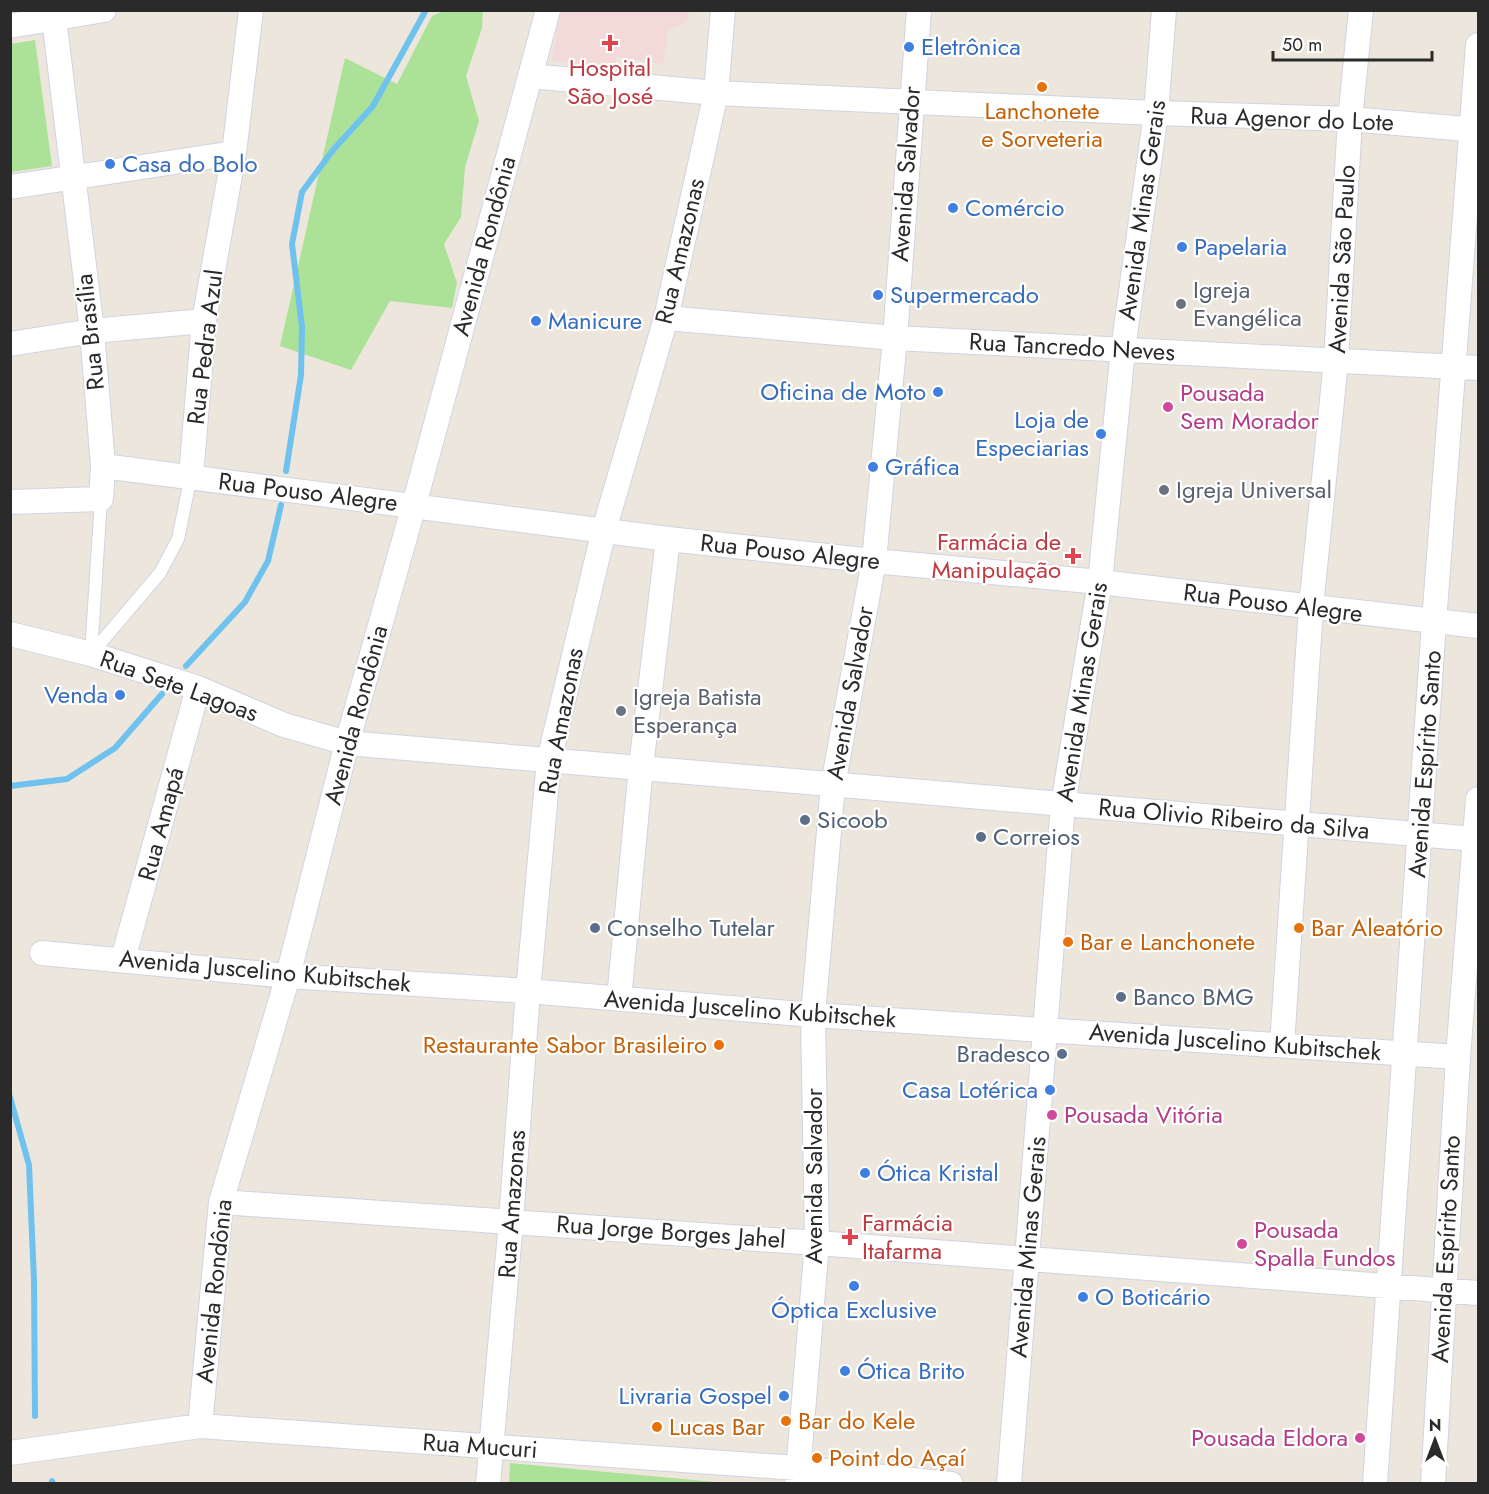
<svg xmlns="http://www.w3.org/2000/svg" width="1489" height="1494" viewBox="0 0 1489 1494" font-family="Jost,sans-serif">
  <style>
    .medical { fill: #f3dad9 }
    .green { fill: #abe298 }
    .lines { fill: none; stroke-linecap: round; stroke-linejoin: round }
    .stream { stroke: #6fc2ee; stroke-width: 6 }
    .service-casing { stroke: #d1d3e3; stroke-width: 14 }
    .minor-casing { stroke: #d1d3e3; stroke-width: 26 }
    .service { stroke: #fff; stroke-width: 12 }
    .minor { stroke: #fff; stroke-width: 24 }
    .health-dot { fill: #e0444e; stroke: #fff; stroke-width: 2 }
    .shop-dot { fill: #3f7fe0; stroke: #fff; stroke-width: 2 }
    .food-dot { fill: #e8710a; stroke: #fff; stroke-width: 2 }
    .worship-dot { fill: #6b7280; stroke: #fff; stroke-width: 2 }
    .hotel-dot { fill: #d1479c; stroke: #fff; stroke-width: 2 }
    .service-dot { fill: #5c6f8a; stroke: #fff; stroke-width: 2 }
    .labels { text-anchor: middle; stroke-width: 4.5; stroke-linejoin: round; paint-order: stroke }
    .shop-label { font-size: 24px; fill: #366cbe; stroke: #fff; text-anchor: start }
    .health-label { font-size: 24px; fill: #be3a42; stroke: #fff }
    .food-label { font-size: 24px; fill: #c56008; stroke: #fff; text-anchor: start }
    .street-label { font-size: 24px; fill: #2a2a2a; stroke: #fff }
    .worship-label { font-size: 24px; fill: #5b616d; stroke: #fff; text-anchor: start }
    .hotel-label { font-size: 24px; fill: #b23c85; stroke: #fff; text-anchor: start }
    .service-label { font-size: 24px; fill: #4e5e75; stroke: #fff; text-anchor: start }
  </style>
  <rect width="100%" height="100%" fill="#ece6dc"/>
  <path class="medical" d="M560,11V10L689,11L687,22L668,30L663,64L617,57L615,67L592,63L591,67L552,60Z"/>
  <path class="green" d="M444,11H483L482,28L466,76L479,121L465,167L461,217L444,244L457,283L452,308L390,301L351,370L280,346L345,58L397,84L432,16Z
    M35,40L52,166L11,172V44Z
    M510,1463L726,1483H509Z"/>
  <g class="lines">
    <path class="stream" d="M286,471L301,375L302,327L292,244L302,192L333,150L373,106L426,10
      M186,666L245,602L268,561L281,505
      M10,786L67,779L115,748L162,694
      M10,1097L29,1165L34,1280L35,1416
      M52,1481L53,1484"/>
    <g class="service-casing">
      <path id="service" d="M91,654L160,573L178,539L191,476
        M91,654L101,499"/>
    </g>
    <g class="minor-casing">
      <path id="minor" d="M10,26L104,10
        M530,76L716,93L1156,113L1350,119L1478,130
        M10,187L234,153
        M666,318L895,338L1478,368
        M10,344L92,331L204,321
        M103,466L668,539L874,561L1100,582L1478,626
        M191,476L204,321L234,153L251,10
        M10,502L101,499L103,466L92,331L53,10
        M10,634L91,654L198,688L284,725L347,743L1475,839
        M42,953L288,976L528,991L813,1015L1458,1057
        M123,959L198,688
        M619,999L641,767L668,539
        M1282,1045L1311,607L1336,361L1350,119L1361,10
        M221,1202L817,1243L1478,1293
        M200,1426L221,1202L288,976L347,743L414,505L548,10
        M10,1453L200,1426L797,1468L951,1484
        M488,1484L511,1221L528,991L549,760L604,530L666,318L716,93L723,10
        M797,1484L817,1243L813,1015L833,785L874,561L895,338L919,10
        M1009,1484L1063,804L1100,582L1123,349L1156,113L1164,10
        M1375,1484L1434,622L1478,45
        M1433,1484L1458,1057L1478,799"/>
    </g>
    <use href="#service" class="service"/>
    <use href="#minor" class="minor"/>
  </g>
  <g class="health-dot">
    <path d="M607 34h6v6h6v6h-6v6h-6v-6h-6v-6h6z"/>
    <path d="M1070 547h6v6h6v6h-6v6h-6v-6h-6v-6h6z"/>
    <path d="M847 1228h6v6h6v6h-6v6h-6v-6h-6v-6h6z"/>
  </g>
  <g class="shop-dot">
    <circle cx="909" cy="47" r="6"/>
    <circle cx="110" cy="164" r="6"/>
    <circle cx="953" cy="208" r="6"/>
    <circle cx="1182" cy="247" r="6"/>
    <circle cx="878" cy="295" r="6"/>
    <circle cx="536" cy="321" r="6"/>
    <circle cx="938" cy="392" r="6"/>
    <circle cx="1101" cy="434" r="6"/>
    <circle cx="873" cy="467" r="6"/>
    <circle cx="120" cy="695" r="6"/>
    <circle cx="1050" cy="1090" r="6"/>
    <circle cx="865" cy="1173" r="6"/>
    <circle cx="854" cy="1286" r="6"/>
    <circle cx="1083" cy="1297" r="6"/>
    <circle cx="845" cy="1371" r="6"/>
    <circle cx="784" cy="1396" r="6"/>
  </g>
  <g class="food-dot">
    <circle cx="1042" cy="87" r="6"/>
    <circle cx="1299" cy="928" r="6"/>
    <circle cx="1068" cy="942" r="6"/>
    <circle cx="719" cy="1045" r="6"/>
    <circle cx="786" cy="1421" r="6"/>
    <circle cx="657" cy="1427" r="6"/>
    <circle cx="817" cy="1458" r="6"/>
  </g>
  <g class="worship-dot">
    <circle cx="1181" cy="304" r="6"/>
    <circle cx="1164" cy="490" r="6"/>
    <circle cx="621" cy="711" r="6"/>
  </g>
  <g class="hotel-dot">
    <circle cx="1168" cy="407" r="6"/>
    <circle cx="1052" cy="1115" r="6"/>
    <circle cx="1242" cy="1244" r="6"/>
    <circle cx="1360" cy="1438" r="6"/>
  </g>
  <g class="service-dot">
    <circle cx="805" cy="820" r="6"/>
    <circle cx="981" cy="837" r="6"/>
    <circle cx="595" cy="928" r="6"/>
    <circle cx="1121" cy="997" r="6"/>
    <circle cx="1062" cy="1054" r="6"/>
  </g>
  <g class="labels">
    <g class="shop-label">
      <text x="921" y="55">Eletrônica</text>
      <text x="122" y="172">Casa do Bolo</text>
      <text x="965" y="216">Comércio</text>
      <text x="1194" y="255">Papelaria</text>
      <text x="890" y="303">Supermercado</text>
      <text x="548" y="329">Manicure</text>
      <text x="926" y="400" text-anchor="end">Oficina de Moto</text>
      <text x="1089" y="428" text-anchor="end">Loja de<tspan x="1089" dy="28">Especiarias</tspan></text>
      <text x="885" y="475">Gráfica</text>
      <text x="108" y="703" text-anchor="end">Venda</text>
      <text x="1038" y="1098" text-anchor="end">Casa Lotérica</text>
      <text x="877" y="1181">Ótica Kristal</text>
      <text x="1095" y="1305">O Boticário</text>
      <text x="854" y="1318" text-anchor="middle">Óptica Exclusive</text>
      <text x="857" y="1379">Ótica Brito</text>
      <text x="772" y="1404" text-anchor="end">Livraria Gospel</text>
    </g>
    <g class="health-label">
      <text x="610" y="76">Hospital<tspan x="610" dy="28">São José</tspan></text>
      <text x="1061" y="550" text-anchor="end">Farmácia de<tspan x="1061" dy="28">Manipulação</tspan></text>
      <text x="862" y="1231" text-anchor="start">Farmácia<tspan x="862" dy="28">Itafarma</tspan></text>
    </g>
    <g class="food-label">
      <text x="1042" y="119" text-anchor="middle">Lanchonete<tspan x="1042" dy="28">e Sorveteria</tspan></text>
      <text x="1311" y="936">Bar Aleatório</text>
      <text x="1080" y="950">Bar e Lanchonete</text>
      <text x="707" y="1053" text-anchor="end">Restaurante Sabor Brasileiro</text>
      <text x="798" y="1429">Bar do Kele</text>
      <text x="669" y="1435">Lucas Bar</text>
      <text x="829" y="1466">Point do Açaí</text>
    </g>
    <g class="street-label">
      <text transform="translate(1292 119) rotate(2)" y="8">Rua Agenor do Lote</text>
      <text transform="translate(906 174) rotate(-86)" y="8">Avenida Salvador</text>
      <text transform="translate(1142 210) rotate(-82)" y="8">Avenida Minas Gerais</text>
      <text transform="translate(484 246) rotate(-75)" y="8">Avenida Rondônia</text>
      <text transform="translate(680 251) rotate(-77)" y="8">Rua Amazonas</text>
      <text transform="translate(1342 259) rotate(-87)" y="8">Avenida São Paulo</text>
      <text transform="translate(90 332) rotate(-96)" y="8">Rua Brasília</text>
      <text transform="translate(205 347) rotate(-83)" y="8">Rua Pedra Azul</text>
      <text transform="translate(1072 347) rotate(3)" y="8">Rua Tancredo Neves</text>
      <text transform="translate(308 492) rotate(7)" y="8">Rua Pouso Alegre</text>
      <text transform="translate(790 552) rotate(6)" y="8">Rua Pouso Alegre</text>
      <text transform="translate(1273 603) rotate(7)" y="8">Rua Pouso Alegre</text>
      <text transform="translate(179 686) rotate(20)" y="8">Rua Sete Lagoas</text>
      <text transform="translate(1082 692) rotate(-81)" y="8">Avenida Minas Gerais</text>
      <text transform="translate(850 693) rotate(-80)" y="8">Avenida Salvador</text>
      <text transform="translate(356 715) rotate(-75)" y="8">Avenida Rondônia</text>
      <text transform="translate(561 721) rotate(-79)" y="8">Rua Amazonas</text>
      <text transform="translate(1425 764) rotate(-86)" y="8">Avenida Espírito Santo</text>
      <text transform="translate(1234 819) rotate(5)" y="8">Rua Olivio Ribeiro da Silva</text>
      <text transform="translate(161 824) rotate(-75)" y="8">Rua Amapá</text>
      <text transform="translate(265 971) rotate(5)" y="8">Avenida Juscelino Kubitschek</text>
      <text transform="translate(750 1009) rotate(4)" y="8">Avenida Juscelino Kubitschek</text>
      <text transform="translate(1235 1042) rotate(4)" y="8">Avenida Juscelino Kubitschek</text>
      <text transform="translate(814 1176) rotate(-90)" y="8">Avenida Salvador</text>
      <text transform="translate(512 1204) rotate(-86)" y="8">Rua Amazonas</text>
      <text transform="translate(671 1232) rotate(4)" y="8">Rua Jorge Borges Jahel</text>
      <text transform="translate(1028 1247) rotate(-85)" y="8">Avenida Minas Gerais</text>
      <text transform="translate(1446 1249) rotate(-87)" y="8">Avenida Espírito Santo</text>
      <text transform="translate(214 1291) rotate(-84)" y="8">Avenida Rondônia</text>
      <text transform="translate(480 1446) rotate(4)" y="8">Rua Mucuri</text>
    </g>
    <g class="worship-label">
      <text x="1193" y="298">Igreja<tspan x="1193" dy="28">Evangélica</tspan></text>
      <text x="1176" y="498">Igreja Universal</text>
      <text x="633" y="705">Igreja Batista<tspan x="633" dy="28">Esperança</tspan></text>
    </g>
    <g class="hotel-label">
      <text x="1180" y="401">Pousada<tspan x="1180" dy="28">Sem Morador</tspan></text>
      <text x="1064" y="1123">Pousada Vitória</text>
      <text x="1254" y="1238">Pousada<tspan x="1254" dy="28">Spalla Fundos</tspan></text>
      <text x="1348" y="1446" text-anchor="end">Pousada Eldora</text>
    </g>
    <g class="service-label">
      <text x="817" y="828">Sicoob</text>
      <text x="993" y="845">Correios</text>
      <text x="607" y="936">Conselho Tutelar</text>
      <text x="1133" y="1005">Banco BMG</text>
      <text x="1050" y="1062" text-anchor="end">Bradesco</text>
    </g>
  </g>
  <rect width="1489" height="1494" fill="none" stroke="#2a2a2a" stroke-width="24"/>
  <g transform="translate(1435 1440)" stroke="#ffffff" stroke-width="4.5" paint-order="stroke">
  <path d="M0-4.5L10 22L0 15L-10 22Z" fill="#2a2a2a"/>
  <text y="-9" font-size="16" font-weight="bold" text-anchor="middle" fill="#2a2a2a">N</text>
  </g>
  <path d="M1273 51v9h159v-9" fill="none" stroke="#2a2a2a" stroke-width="3"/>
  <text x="1282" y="51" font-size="18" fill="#2a2a2a" stroke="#ffffff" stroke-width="4.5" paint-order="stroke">50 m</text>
</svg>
